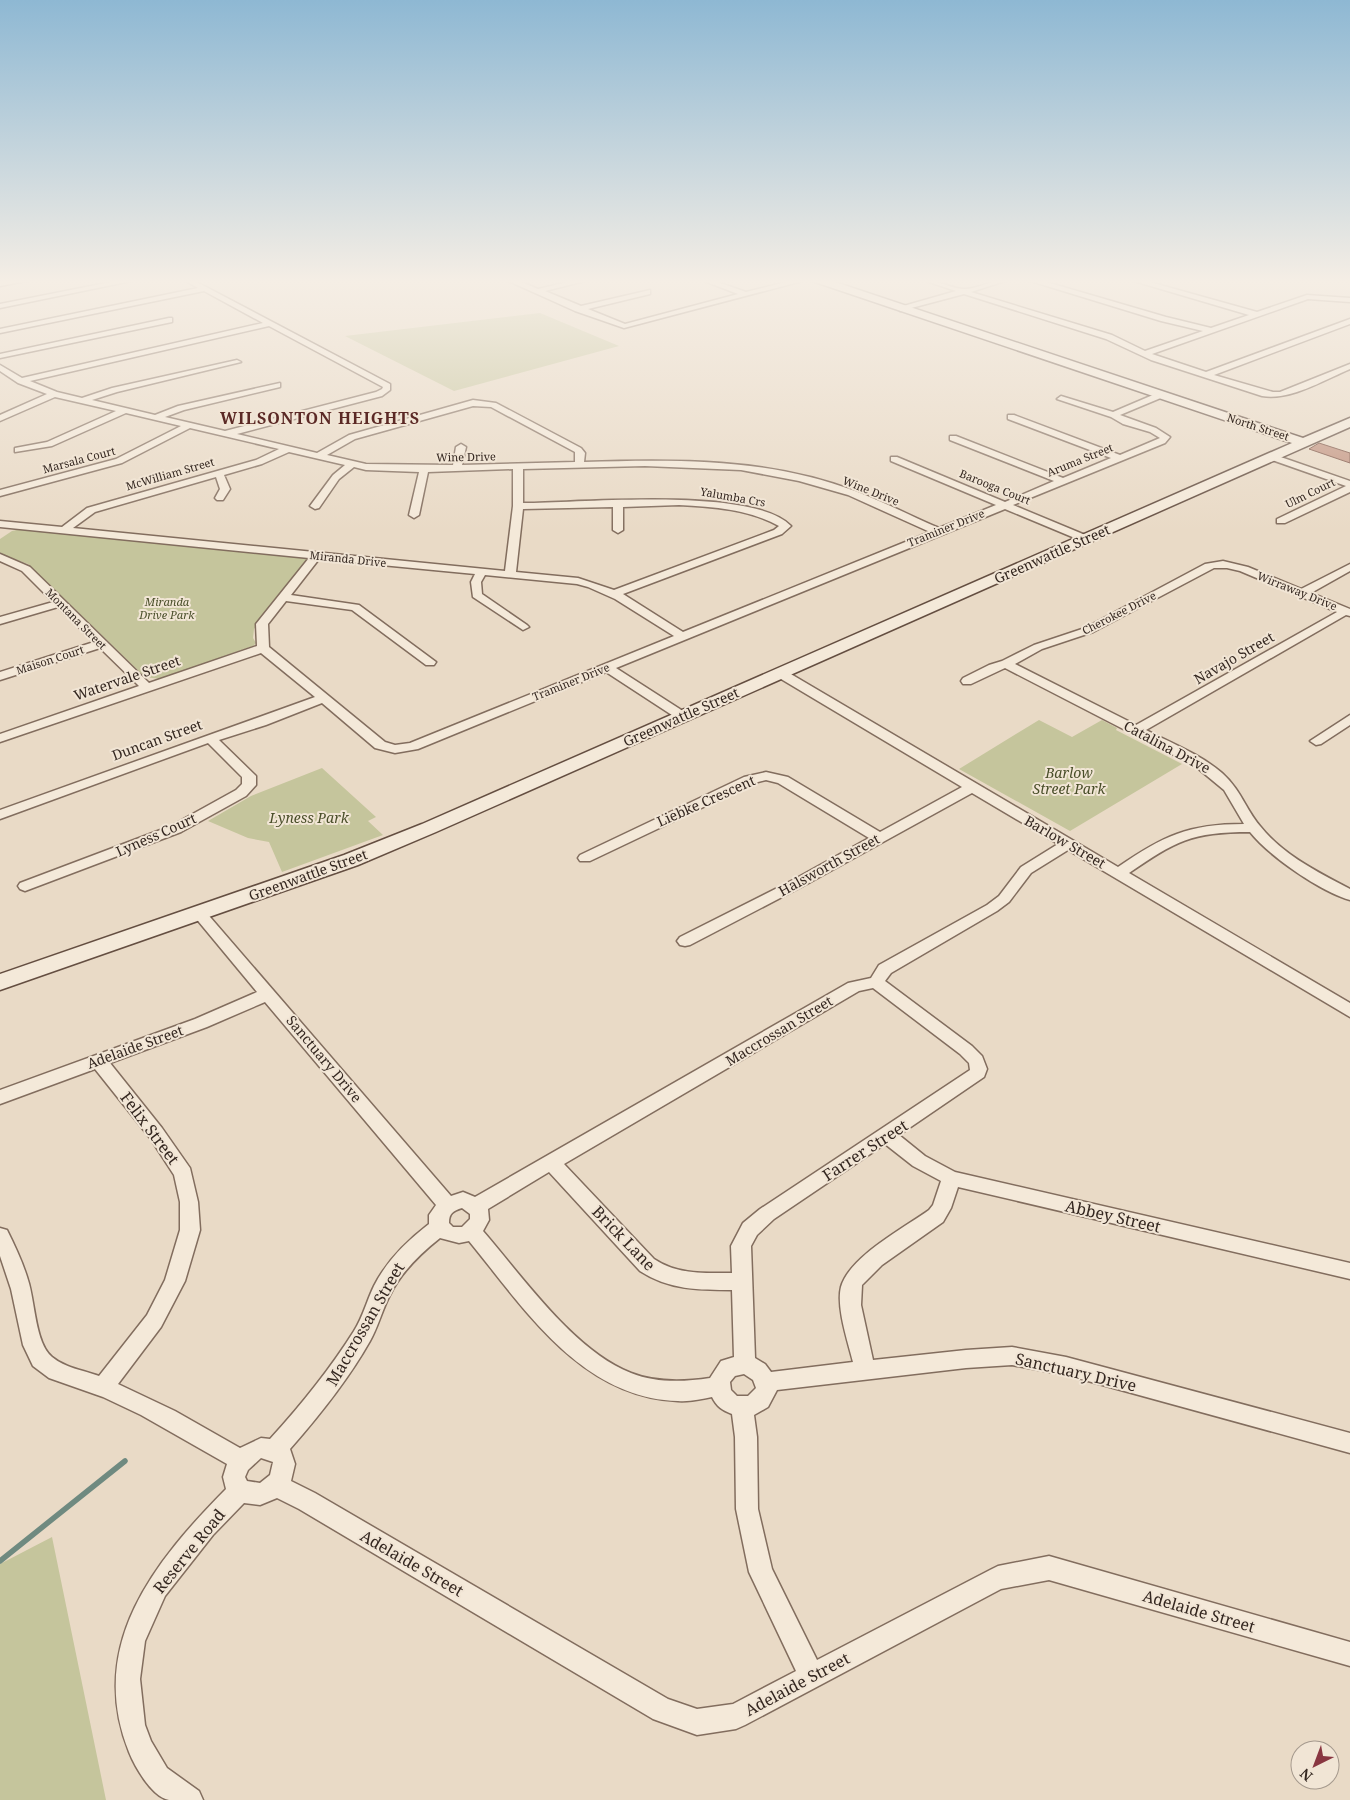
<svg xmlns="http://www.w3.org/2000/svg" width="1350" height="1800" viewBox="0 0 1350 1800" font-family="'Noto Serif',serif">
  <style>
    .green { fill: #c5c59c }
    .lines { fill: none; stroke-linecap: round; stroke-linejoin: round }
    .stream { stroke: #6f8a80; stroke-width: 5.5 }
    .building { fill: #c29481; stroke: #7e5647 }
    .street-casing { stroke: #826d5e; stroke-width: 3 }
    .secondary-casing { stroke: #644e41; stroke-width: 3 }
    .street { fill: #f4e9d9; fill-rule: evenodd }
    .secondary { fill: #f4e9d9; fill-rule: evenodd }
    .labels { text-anchor: middle; stroke-width: 4; stroke-linejoin: round; paint-order: stroke }
    .far-street-label { font-size: 11px; fill: #342720; stroke: #f1e5d5 }
    .far-park-label { font-size: 11px; font-style: italic; fill: #494e29; stroke: #f1e5d5 }
    .street-label { font-size: 14px; fill: #342720; stroke: #f1e5d5 }
    .park-label { font-size: 14px; font-style: italic; fill: #494e29; stroke: #f1e5d5 }
    .far-district-label { font-size: 16px; font-weight: bold; letter-spacing: 1px; fill: #5b2925; stroke: #f1e5d5 }
    .near-street-label { font-size: 16px; fill: #342720; stroke: #f1e5d5 }
  </style>
  <rect width="100%" height="100%" fill="#e9dac6"/>
  <path class="green" d="M540,313L619,346L454,391L345,336Z
    M21,529L305,557L307,561L254,629L253,638L256,643L253,646L160,679L145,677L28,564L0,554V539L12,531Z
    M1039,720L1072,737L1102,720L1117,728L1116,730L1182,764L1070,831L959,769Z
    M322,768L376,817L368,821L383,835L282,872L269,842L248,838L208,821L251,796Z
    M52,1537L106,1800H0V1564Z"/>
  <g class="lines">
    <path class="stream" d="M0,1561L125,1461"/>
  </g>
  <path class="building" d="M1319,443L1350,453V463L1309,449Z"/>
  <g class="lines">
    <g class="street-casing">
      <path id="street" d="M126,279H141L0,308V304Z
        M182,279H191L390,384V390L382,396L237,434L317,453L349,435L473,400L496,403L581,448L585,453L584,462C675,459 769,458 855,491C884,502 911,516 939,528L996,505L891,461V457H897L1005,502L1054,481L950,440V436H956L1063,478L1111,458L1008,419V415H1014L1120,455L1160,438L1150,432L1123,424L1111,417L1057,399L1061,396L1113,412L1160,392L1164,395L1163,397L1120,415L1156,428L1170,437L1165,443L1013,505L1090,537L1091,539L1090,541H1082L1005,509L616,668L686,713L688,716L686,719H678L606,672L418,749L395,753L375,748L322,703L266,725L219,740L256,776V785L246,796L181,832L25,891L20,889L18,886L20,883L171,826L236,790L242,784V777L208,743L0,819V810L315,697L261,653L0,742V734L139,686L100,648L0,680V672L94,642L58,607L0,624V617L53,602L22,571L0,561V554L30,567L149,683L257,646L256,624L309,558L0,527V521L62,527L87,508L256,460L279,449L190,428L122,463L0,496V490L116,459L181,426L126,413L52,446L15,452V448L47,442L116,411L55,397L0,421V415L47,394L18,383L0,371V365L22,378L263,323L204,291L0,333V329L198,288ZM269,326L383,387L382,389L376,392L225,431L165,417L184,410L280,387V383L178,406L155,415L92,400L117,392L241,362L237,360L112,388L82,398L57,392L30,381ZM473,406L491,407L575,452V462L462,465L466,447L461,444L456,447L453,465L366,464L327,455L355,439ZM289,452L345,465L333,475L310,506L315,509L319,508L339,479L354,467L366,470L419,472L409,515L414,518L419,515L428,472L513,469V506L505,571L73,528L95,512L216,477L220,489L215,498L217,500H223L230,489L224,475L262,464ZM645,466L741,470L799,481L848,495L930,532L683,632L623,594L782,534L791,526C753,486 579,503 523,503V469ZM679,505C714,507 748,509 779,526L774,530L614,590L578,578L516,572L523,509L613,507V530L618,533L623,530V507ZM319,559L475,574L471,582L473,597L523,630L529,627L527,625L482,594L481,582L485,575L577,584L588,587L615,599L674,636L410,743L395,745L385,742L269,647L268,624L286,601L352,610L426,665H434L436,662L359,605L291,595Z
        M504,279H514L538,289L580,279H593L545,291L581,306L650,290V294L588,309L625,324L738,294L699,279H709L746,292L798,279H810L624,328L575,311Z
        M920,279C936,279 949,288 963,289C975,290 994,279 1011,279L971,292L1112,335L1145,351L1203,331L1161,321L1024,279H1036L1166,317L1211,328L1249,315L1127,279H1139L1257,312L1307,295L1350,298V302L1308,299L1152,354L1206,372L1350,319V324L1214,375L1273,392H1280L1350,364V369C1324,380 1290,401 1262,396L1151,360L1106,339L964,294L900,311V307L956,291Z
        M169,318H172V322L0,358V354Z
        M1272,454L1350,481V492L1285,523H1277V519L1346,486L1269,459L1267,457Z
        M1223,561L1248,567L1301,589L1350,564V571L1311,593L1350,609V616L1346,615L1146,730C1171,743 1200,754 1222,773C1241,790 1245,808 1260,826C1283,855 1318,872 1350,889V900C1321,892 1269,856 1250,832C1191,832 1176,841 1129,873L1350,1003V1017L1068,850L1031,873L1009,902L997,911L891,973L885,981L972,1046L982,1056L987,1069L984,1077L899,1135L925,1156L955,1172L1350,1263V1279L958,1187L951,1208L943,1222L882,1265L862,1285L861,1305L873,1360L966,1350L1012,1347L1066,1357L1350,1433V1453L1066,1375L1012,1365L966,1368L777,1390L768,1407L754,1415L757,1437L758,1509L772,1569L817,1660L990,1570L998,1566L1049,1556L1350,1642V1666L1049,1580L1001,1589L745,1725L736,1729L697,1735L653,1719L299,1509L277,1498L260,1505L244,1503L213,1535L165,1596L145,1641L140,1679L145,1725L151,1741L167,1768L199,1791L203,1800C193,1800 180,1800 169,1800C152,1797 135,1767 129,1752C86,1645 155,1561 226,1489L223,1477L227,1464L141,1415L103,1397L49,1378L33,1366L23,1345L11,1289L0,1256V1228L7,1230C15,1246 23,1263 28,1280C35,1301 35,1343 52,1357C65,1368 83,1370 99,1376L147,1315L165,1280L180,1230V1202L174,1175L150,1138L95,1069L0,1104V1090L195,1019L257,992L194,916L191,913L194,910H204L451,1196L463,1192L475,1197L848,983L871,978L879,965L987,905L999,896L1021,867L1058,844L972,793L805,885L690,945L685,946L680,945L677,941L680,937L795,879L869,838L778,783L766,780L754,783L590,861H580L578,858L580,855L744,777L766,772L788,777L880,832L962,787L776,676L774,673L776,670H784L1118,867C1163,836 1188,824 1244,824L1224,790L1195,766L1005,668L971,684H963L961,681L963,678L989,665L1002,661L1034,645L1085,628L1205,564ZM1214,568H1227L1240,571L1337,612L1136,725L1015,664L1042,649L1093,632ZM873,988L960,1054L969,1063L970,1070L760,1209L743,1223L731,1246L732,1273C704,1273 678,1275 654,1259L564,1164L859,991ZM265,1002L436,1205L429,1215V1224C407,1241 387,1260 374,1286C367,1300 363,1317 354,1331C330,1369 301,1405 270,1439L261,1438L240,1448L175,1411L118,1384L161,1327L185,1281L200,1230L198,1202L190,1168L162,1128L110,1063L207,1027ZM885,1144L913,1166L941,1181L933,1205L929,1210C904,1228 849,1257 841,1287C836,1307 848,1342 853,1362L771,1372L765,1364L755,1358L751,1246L757,1235L774,1219ZM549,1172L640,1271C669,1290 699,1290 732,1290L734,1357L721,1361L710,1378C683,1382 656,1383 631,1373C574,1351 522,1276 483,1231L489,1220L488,1209ZM462,1208L470,1214V1219L462,1227H453L449,1223C449,1213 453,1211 462,1208ZM440,1238L459,1243L469,1241C524,1308 581,1398 678,1401C690,1402 701,1399 712,1397C717,1407 722,1410 732,1414L735,1437L736,1509L749,1572L796,1671L733,1704L697,1709L668,1699L315,1493L291,1481L295,1464L290,1449C319,1416 348,1380 370,1341C378,1327 382,1310 390,1295C401,1272 420,1254 440,1238ZM744,1374L753,1380L756,1388L748,1396H737L731,1390L730,1382L735,1376ZM261,1458L273,1462L270,1475L260,1483L247,1481L245,1477L248,1470Z
        M1350,715V725L1321,744L1316,745L1310,741Z"/>
    </g>
    <g class="secondary-casing">
      <path id="secondary" d="M6,279H27L26,281L0,286V280Z
        M811,279H826L1303,438L1350,418V427L436,832L358,865L0,990V974L344,855L422,824L1292,443L812,281Z"/>
    </g>
    <use href="#street" class="street"/>
    <use href="#secondary" class="secondary"/>
  </g>
  <linearGradient id="sky" x2="0" y2="1"><stop stop-color="#8eb8d3"/><stop offset="0.53" stop-color="#f5eee5"/><stop offset="1" stop-color="#f5eee5" stop-opacity="0"/></linearGradient>
  <rect width="1350" height="531" fill="url(#sky)"/>
  <g class="labels">
    <g class="far-street-label">
      <text transform="translate(1258 427) rotate(18)" y="4">North Street</text>
      <text transform="translate(466 457) rotate(-1)" y="4">Wine Drive</text>
      <text transform="translate(79 460) rotate(-15)" y="4">Marsala Court</text>
      <text transform="translate(1080 460) rotate(-22)" y="4">Aruma Street</text>
      <text transform="translate(170 474) rotate(-16)" y="4">McWilliam Street</text>
      <text transform="translate(995 487) rotate(22)" y="4">Barooga Court</text>
      <text transform="translate(871 491) rotate(22)" y="4">Wine Drive</text>
      <text transform="translate(1310 493) rotate(-26)" y="4">Ulm Court</text>
      <text transform="translate(733 497) rotate(10)" y="4">Yalumba Crs</text>
      <text transform="translate(946 528) rotate(-22)" y="4">Traminer Drive</text>
      <text transform="translate(348 559) rotate(6)" y="4">Miranda Drive</text>
      <text transform="translate(1297 591) rotate(22)" y="4">Wirraway Drive</text>
      <text transform="translate(1119 613) rotate(-27)" y="4">Cherokee Drive</text>
      <text transform="translate(76 619) rotate(45)" y="4">Montana Street</text>
      <text transform="translate(50 660) rotate(-18)" y="4">Maison Court</text>
      <text transform="translate(571 682) rotate(-22)" y="4">Traminer Drive</text>
    </g>
    <g class="far-park-label">
      <text x="167" y="606">Miranda<tspan x="167" dy="13">Drive Park</tspan></text>
    </g>
    <g class="street-label">
      <text transform="translate(1052 554) rotate(-24)" y="5">Greenwattle Street</text>
      <text transform="translate(1234 658) rotate(-30)" y="5">Navajo Street</text>
      <text transform="translate(127 678) rotate(-19)" y="5">Watervale Street</text>
      <text transform="translate(681 717) rotate(-24)" y="5">Greenwattle Street</text>
      <text transform="translate(157 740) rotate(-20)" y="5">Duncan Street</text>
      <text transform="translate(1167 747) rotate(28)" y="5">Catalina Drive</text>
      <text transform="translate(706 801) rotate(-24)" y="5">Liebke Crescent</text>
      <text transform="translate(156 835) rotate(-24)" y="5">Lyness Court</text>
      <text transform="translate(1065 842) rotate(30)" y="5">Barlow Street</text>
      <text transform="translate(829 865) rotate(-29)" y="5">Halsworth Street</text>
      <text transform="translate(308 875) rotate(-20)" y="5">Greenwattle Street</text>
      <text transform="translate(779 1031) rotate(-31)" y="5">Maccrossan Street</text>
      <text transform="translate(135 1047) rotate(-20)" y="5">Adelaide Street</text>
      <text transform="translate(324 1059) rotate(50)" y="5">Sanctuary Drive</text>
    </g>
    <g class="park-label">
      <text x="1069" y="778">Barlow<tspan x="1069" dy="16">Street Park</tspan></text>
      <text x="309" y="823">Lyness Park</text>
    </g>
    <g class="far-district-label">
      <text x="320" y="424">WILSONTON HEIGHTS</text>
    </g>
    <g class="near-street-label">
      <text transform="translate(150 1128) rotate(53)" y="6">Felix Street</text>
      <text transform="translate(865 1150) rotate(-33)" y="6">Farrer Street</text>
      <text transform="translate(1113 1216) rotate(13)" y="6">Abbey Street</text>
      <text transform="translate(624 1238) rotate(46)" y="6">Brick Lane</text>
      <text transform="translate(365 1324) rotate(-60)" y="6">Maccrossan Street</text>
      <text transform="translate(1076 1372) rotate(13)" y="6">Sanctuary Drive</text>
      <text transform="translate(189 1551) rotate(-51)" y="6">Reserve Road</text>
      <text transform="translate(412 1563) rotate(30)" y="6">Adelaide Street</text>
      <text transform="translate(1199 1611) rotate(16)" y="6">Adelaide Street</text>
      <text transform="translate(797 1684) rotate(-28)" y="6">Adelaide Street</text>
    </g>
  </g>
  <g transform="translate(1315 1765) rotate(222)"><circle r="24" fill="#f1e5d5" stroke="#a5998d"/>
  <path d="M0-4L9 19L0 12L-9 19Z" fill="#893641"/>
  <text y="-8" font-size="14" font-weight="bold" text-anchor="middle" fill="#342720">N</text>
  </g>
</svg>
